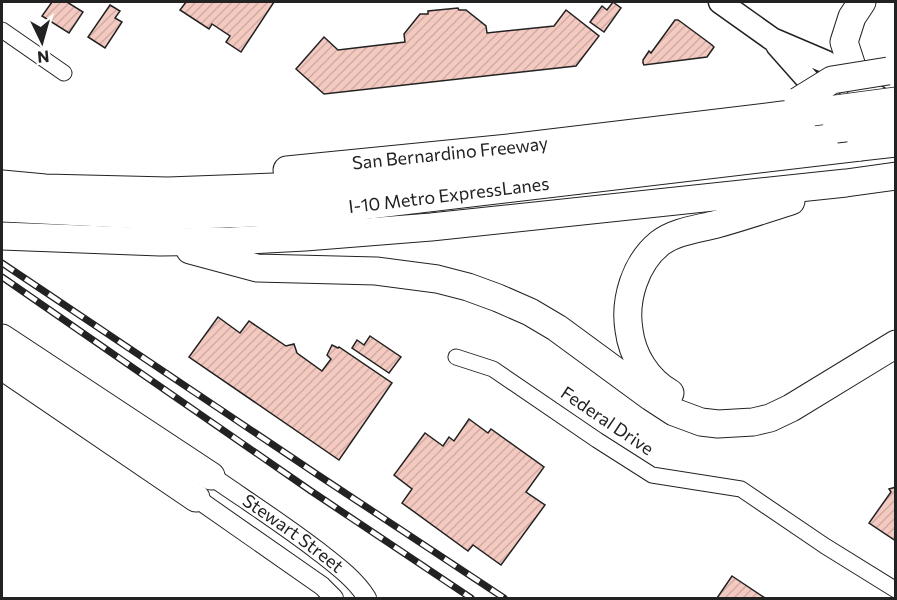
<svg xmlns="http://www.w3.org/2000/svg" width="897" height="600" viewBox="0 0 897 600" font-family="Commissioner,sans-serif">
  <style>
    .building { fill: url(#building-hatch); stroke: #222; stroke-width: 1.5 }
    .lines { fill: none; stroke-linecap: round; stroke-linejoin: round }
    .minor-casing { stroke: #222; stroke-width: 17 }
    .tertiary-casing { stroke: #222; stroke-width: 20 }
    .primary-casing { stroke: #222; stroke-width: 25 }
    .motorway-casing { stroke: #222; stroke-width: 29 }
    .minor { stroke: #fff; stroke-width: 15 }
    .tertiary { stroke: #fff; stroke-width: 18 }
    .primary { stroke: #fff; stroke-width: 22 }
    .motorway { stroke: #fff; stroke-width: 27 }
    .rail-casing { stroke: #222; stroke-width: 7 }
    .rail { stroke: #fff; stroke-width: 4.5; stroke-dasharray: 14; stroke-linecap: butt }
    .motorway-bridge-casing { stroke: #222; stroke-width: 29; stroke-linecap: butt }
    .motorway-bridge { stroke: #fff; stroke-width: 27 }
    .labels { text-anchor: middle; stroke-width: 4.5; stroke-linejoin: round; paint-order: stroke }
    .street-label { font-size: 18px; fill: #222; stroke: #fff }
  </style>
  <defs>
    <pattern id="building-hatch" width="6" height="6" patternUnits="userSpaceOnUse" patternTransform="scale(1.5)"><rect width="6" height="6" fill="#f3c9c0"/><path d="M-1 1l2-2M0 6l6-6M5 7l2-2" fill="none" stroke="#d0aca5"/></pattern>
  </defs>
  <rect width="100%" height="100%" fill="#fff"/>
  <path class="building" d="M52,2H67L83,12L69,33L42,16Z
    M186,2H274L241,52L226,42L230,36L212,24L209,29L180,10Z
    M613,2L621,8L604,32L590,22L602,6L607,10Z
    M110,5L120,11L115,18L122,22L105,48L88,37Z
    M458,8L459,10H466L486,26L487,33L554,26L566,10L599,36L576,66L324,94L296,69L324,37L338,50L405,42L404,34L420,14H428V11Z
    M675,20H678L681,22L712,45L714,47L707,57L644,65L643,63V60L649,51L651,53Z
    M218,317L240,333L249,321L286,346L294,344L297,353L322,371L331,359L327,355L332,345L338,348L339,347L392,383L339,460L189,357Z
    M370,336L401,357L389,373L352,348L357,340L364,345Z
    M469,419L488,433L491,429L544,467L526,492L545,505L501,565L473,545L468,551L402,503L412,489L394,475L425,433L443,446L449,437L454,441Z
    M896,487V541L869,523L891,492L889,489Z
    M732,576L765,598H717Z"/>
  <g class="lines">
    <g class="minor-casing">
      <path id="minor" d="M2,30L64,73
        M456,357L493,369L597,440L652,475L741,489L825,546L896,590"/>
    </g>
    <g class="tertiary-casing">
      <g id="tertiary">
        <path id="s1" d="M211,476C247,501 283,524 318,551C336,565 355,579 367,598"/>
        <path d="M196,498L322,586L334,598"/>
      </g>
    </g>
    <g class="primary-casing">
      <path id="primary" d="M720,2L772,39L826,62L895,109
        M777,45L816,89L829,98"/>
    </g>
    <g class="motorway-casing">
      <g id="motorway">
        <path d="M857,82L844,42L852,17L862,2"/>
        <path id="s2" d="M287,170L517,147L783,115L813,112"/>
        <path d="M2,184L45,188L168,191L378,183L836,129"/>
        <path id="s3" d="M2,208L163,216L318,211L860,147"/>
        <path d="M2,236L160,242L232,241L305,237L431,227L846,183L896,176"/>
        <path d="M190,250L257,268L376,271L437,279L468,287L498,298L530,312L557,328L651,397L674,412L701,422L718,424L753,422L770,418L791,408L896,344"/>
        <path d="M2,338L211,476"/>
        <path d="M2,366L196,498"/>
        <path d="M670,393C647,380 632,355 629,330C624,300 635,263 660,243C676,231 698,229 717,224C742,217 766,209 791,201"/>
      </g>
    </g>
    <use href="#minor" class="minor"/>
    <use href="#tertiary" class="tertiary"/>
    <use href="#primary" class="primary"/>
    <use href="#motorway" class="motorway"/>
    <g class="rail-casing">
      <path id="rail" d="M2,263L318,475L504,598
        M2,277L311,491L471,598"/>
    </g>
    <use href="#rail" class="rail"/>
    <g class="motorway-bridge-casing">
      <path id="motorway-bridge" d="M798,101L832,80L888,71
        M813,112L896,101
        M836,129L896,122
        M860,147L896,143"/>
    </g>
    <use href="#motorway-bridge" class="motorway-bridge"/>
  </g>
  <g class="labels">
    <g class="street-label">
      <text dy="6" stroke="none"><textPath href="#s2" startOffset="164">San Bernardino Freeway</textPath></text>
      <text dy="6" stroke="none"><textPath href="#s3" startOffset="448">I-10 Metro ExpressLanes</textPath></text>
      <text transform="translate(607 421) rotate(34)" y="6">Federal Drive</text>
      <text dy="6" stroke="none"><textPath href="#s1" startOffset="100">Stewart Street</textPath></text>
    </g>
  </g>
  <rect width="897" height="600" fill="none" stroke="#222222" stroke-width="6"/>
  <g transform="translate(42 42) rotate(175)" stroke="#ffffff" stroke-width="4.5" paint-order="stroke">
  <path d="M0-4.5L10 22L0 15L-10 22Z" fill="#222222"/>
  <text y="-9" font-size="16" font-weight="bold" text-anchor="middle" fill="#222222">N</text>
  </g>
</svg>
